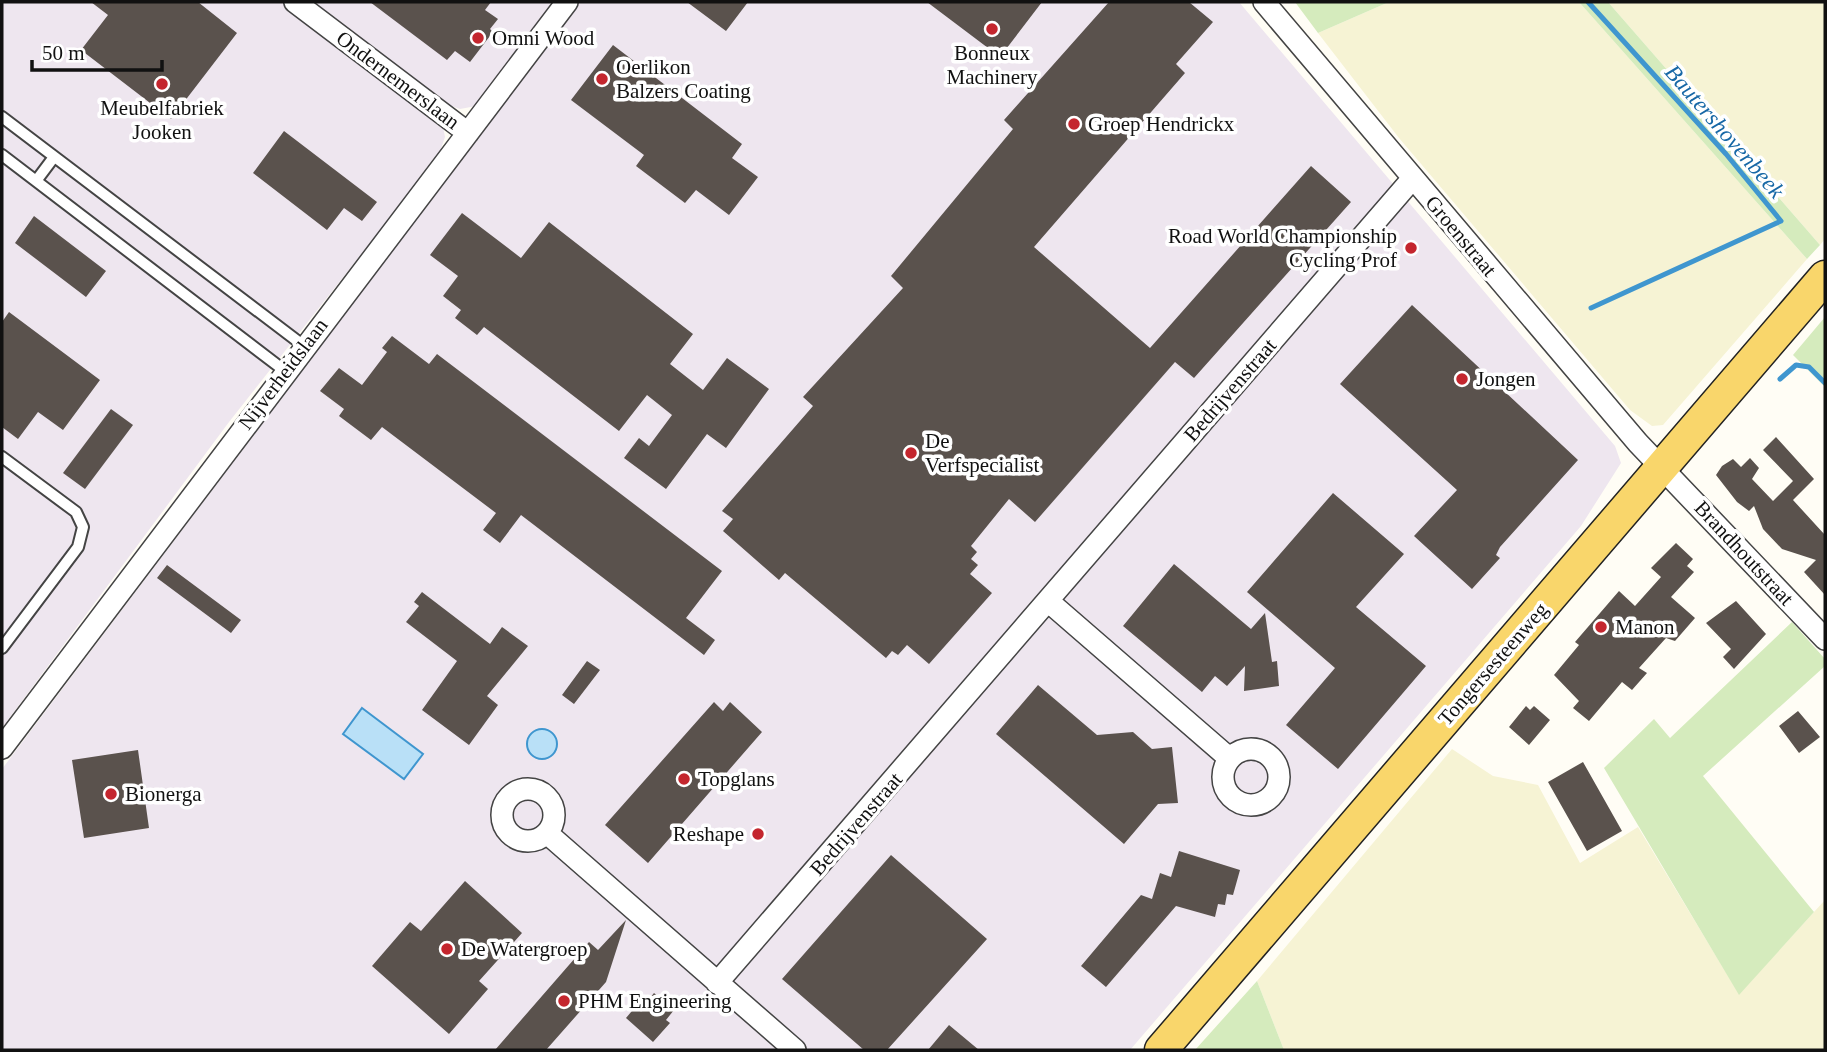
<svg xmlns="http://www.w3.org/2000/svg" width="1827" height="1052" viewBox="0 0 1827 1052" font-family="Georgia,serif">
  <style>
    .industrial { fill: #eee6ef }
    .farmland { fill: #f6f3d4 }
    .green { fill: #d5ebbd }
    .water { fill: #b9e0f7; stroke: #3f96cf; stroke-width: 2 }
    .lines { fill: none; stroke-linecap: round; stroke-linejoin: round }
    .stream { stroke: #3f96cf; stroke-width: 5 }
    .building { fill: #5a524d }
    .service-casing { stroke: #444; stroke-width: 14 }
    .minor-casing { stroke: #444; stroke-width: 24 }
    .primary-casing { stroke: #222; stroke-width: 35 }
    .service { stroke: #fff; stroke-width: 10 }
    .minor { stroke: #fff; stroke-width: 21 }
    .primary { stroke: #f9d66b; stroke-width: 32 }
    .poi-dot { fill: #c4262e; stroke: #fff; stroke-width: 2.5 }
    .labels { text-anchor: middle; stroke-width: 7; stroke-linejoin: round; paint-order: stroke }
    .poi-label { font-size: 21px; fill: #111; stroke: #fff; text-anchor: start }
    .street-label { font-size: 21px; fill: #111; stroke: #fff }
    .water-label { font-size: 23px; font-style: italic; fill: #1768a6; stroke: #fff }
  </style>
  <rect width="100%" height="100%" fill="#fffdf5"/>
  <path class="industrial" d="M2,2H283L428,111L443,127L445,137L438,157L229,422L2,728Z
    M312,2H554L476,106L460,109L446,104Z
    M580,2H1239L1615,446L1621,463L1581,526L1130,1050H2V769Z"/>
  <path class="farmland" d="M1389,2H1579L1807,259L1663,425L1652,426L1630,410L1399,138L1318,33Z
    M1608,2H1825V239L1820,245Z
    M1452,749L1493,776L1538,785L1580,863L1638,827L1739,994L1825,900V1050H1284L1257,981Z"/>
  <path class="green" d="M1295,2H1389L1318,33Z
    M1579,2H1608L1820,245L1807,259Z
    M1825,317V387L1793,355Z
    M1792,622L1825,659V666L1703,776L1814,912L1739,995L1604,768L1654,719L1670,738Z
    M1257,981L1284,1050H1195Z"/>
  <path class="water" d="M362,708L423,754L404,779L343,734Z
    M527 744a15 15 0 1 1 30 0a15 15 0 1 1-30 0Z"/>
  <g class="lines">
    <path class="stream" d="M1588,2L1726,154L1781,221L1591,308
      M1780,379L1796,365L1809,367L1825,383"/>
  </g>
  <path class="building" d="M91,2H198L237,33L171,119L81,50L108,15Z
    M370,2H491L485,10L498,19L490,29L493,32L470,62L455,51L447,60Z
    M687,2H748L726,31Z
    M927,2H1042L1000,57Z
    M1109,2H1189L1213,22L1176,64L1185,73L1034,247L1150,348L1311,166L1351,202L1194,378L1175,362L1035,522L1009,499L971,546L977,552L971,559L978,565L970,574L992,593L929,664L907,645L898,655L892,651L886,658L785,573L779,580L723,531L733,519L722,511L813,406L803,397L903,288L891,276L1013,129L1004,120Z
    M613,45L742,144L732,158L758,177L729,215L696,190L685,203L636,166L644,155L571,100Z
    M284,131L377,202L362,221L344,208L327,230L253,173Z
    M462,213L521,258L549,222L693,334L670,364L703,390L727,358L769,389L726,448L707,434L666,489L624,458L639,438L649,446L672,415L647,395L619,431L484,327L477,335L455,318L461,310L443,296L458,276L430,255Z
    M34,216L106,271L86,297L15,243Z
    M1412,305L1578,460L1500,547L1496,555L1500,558L1472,589L1414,536L1457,490L1340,384Z
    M9,312L100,380L63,430L38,412L18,439L2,427V322Z
    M392,336L429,364L437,354L722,571L686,618L715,640L704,655L521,515L500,543L483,530L496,513L382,427L371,440L339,416L344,409L320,391L339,368L362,385L387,352L382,348Z
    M111,409L133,425L85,489L63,473Z
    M1776,437L1814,479L1793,500L1825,535V595L1804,572L1816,560L1782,549L1763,529L1754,506L1749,511L1737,502L1716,475L1722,466L1733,459L1741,467L1750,458L1759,468L1752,479L1773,501L1793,481L1763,450Z
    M1333,493L1404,554L1356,607L1426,666L1338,769L1286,725L1335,668L1247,592Z
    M1676,543L1693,559L1687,566L1694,572L1671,597L1695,618L1675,641L1666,638L1639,668L1647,673L1632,690L1622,682L1589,721L1573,708L1579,701L1554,675L1579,645L1575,642L1619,591L1635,606L1661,577L1651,568Z
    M1174,564L1251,629L1265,613L1272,662L1277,661L1279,686L1244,691L1245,666L1227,686L1215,676L1202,692L1123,626Z
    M167,565L241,620L231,633L157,578Z
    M422,592L490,644L502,627L528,646L487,696L498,705L469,745L422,710L457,661L406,622L419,606L414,602Z
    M1736,601L1766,634L1734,669L1723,657L1731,649L1706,623Z
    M587,661L600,670L574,704L562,695Z
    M1038,685L1097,735L1133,732L1152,749L1172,747L1178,803L1158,804L1124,844L996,734Z
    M714,702L723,711L730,702L762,732L648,863L605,825Z
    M1526,706L1530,710L1534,706L1550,720L1529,745L1509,727Z
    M1798,711L1820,737L1799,753L1779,726Z
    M138,750L149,828L84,838L72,760Z
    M1583,762L1622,831L1587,851L1548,782Z
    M1179,851L1240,870L1233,895L1227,894L1225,905L1218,904L1215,917L1176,906L1106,987L1081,966L1141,895L1152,899L1160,873L1171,877Z
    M891,855L987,939L887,1050H864L782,979Z
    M465,881L522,933L479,981L488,989L449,1034L372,966L410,922L421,931Z
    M626,920L606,982L546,1050H495L589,942L598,950Z
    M654,993L674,1010L666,1020L670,1023L653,1042L626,1018L642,999L646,1003Z
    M949,1025L979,1050H928Z"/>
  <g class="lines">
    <g class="service-casing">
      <path id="service" d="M2,117L304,346
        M2,155L285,371
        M36,181L54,157
        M2,457L76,512L83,527L78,547L2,648"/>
    </g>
    <g class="minor-casing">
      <path id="minor" d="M295,2L468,133
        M1264,2L1638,443L1825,639
        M1048,601L1229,758
        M2,748L567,2
        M1223 777a28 28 0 1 1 56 0a28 28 0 1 1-56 0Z
        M502 815a26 26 0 1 1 52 0a26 26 0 1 1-52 0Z
        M548,834L795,1050
        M717,983L1413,178"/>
    </g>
    <g class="primary-casing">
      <path id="primary" d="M1161,1050L1825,277"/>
    </g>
    <use href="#service" class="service"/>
    <use href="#minor" class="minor"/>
    <use href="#primary" class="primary"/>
  </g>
  <g class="poi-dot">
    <circle cx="992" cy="29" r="7"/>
    <circle cx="478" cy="38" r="7"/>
    <circle cx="602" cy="79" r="7"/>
    <circle cx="162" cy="84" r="7"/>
    <circle cx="1074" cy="124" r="7"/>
    <circle cx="1411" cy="248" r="7"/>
    <circle cx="1462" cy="379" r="7"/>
    <circle cx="911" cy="453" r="7"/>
    <circle cx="1601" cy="627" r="7"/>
    <circle cx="684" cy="779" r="7"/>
    <circle cx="111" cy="794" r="7"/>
    <circle cx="758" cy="834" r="7"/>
    <circle cx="447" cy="949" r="7"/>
    <circle cx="564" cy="1001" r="7"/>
  </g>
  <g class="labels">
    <g class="poi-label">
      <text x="492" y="45">Omni Wood</text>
      <text x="992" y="60" text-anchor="middle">Bonneux<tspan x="992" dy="24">Machinery</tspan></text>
      <text x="616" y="74">Oerlikon<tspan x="616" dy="24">Balzers Coating</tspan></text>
      <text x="162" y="115" text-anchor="middle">Meubelfabriek<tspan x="162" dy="24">Jooken</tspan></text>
      <text x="1088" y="131">Groep Hendrickx</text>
      <text x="1397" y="243" text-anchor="end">Road World Championship<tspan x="1397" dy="24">Cycling Prof</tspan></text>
      <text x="1476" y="386">Jongen</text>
      <text x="925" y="448">De<tspan x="925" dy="24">Verfspecialist</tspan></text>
      <text x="1615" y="634">Manon</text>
      <text x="698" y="786">Topglans</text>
      <text x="125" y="801">Bionerga</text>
      <text x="744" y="841" text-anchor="end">Reshape</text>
      <text x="461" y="956">De Watergroep</text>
      <text x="578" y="1008">PHM Engineering</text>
    </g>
    <g class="street-label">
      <text transform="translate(398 80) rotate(37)" y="7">Ondernemerslaan</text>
      <text transform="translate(1461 236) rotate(50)" y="7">Groenstraat</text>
      <text transform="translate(283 374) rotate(-53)" y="7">Nijverheidslaan</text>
      <text transform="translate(1230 390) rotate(-49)" y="7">Bedrijvenstraat</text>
      <text transform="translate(1744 553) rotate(47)" y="7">Brandhoutstraat</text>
      <text transform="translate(1493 664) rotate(-49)" y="7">Tongersesteenweg</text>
      <text transform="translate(856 824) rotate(-49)" y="7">Bedrijvenstraat</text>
    </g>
    <g class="water-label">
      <text transform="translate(1725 131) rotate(49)" y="8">Bautershovenbeek</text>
    </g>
  </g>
  <rect width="1827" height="1052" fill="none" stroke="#111111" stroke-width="7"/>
  <path d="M32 60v10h130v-10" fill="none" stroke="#111111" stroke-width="3.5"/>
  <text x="42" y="60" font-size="21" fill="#111111" stroke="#ffffff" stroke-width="5" paint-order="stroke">50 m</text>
</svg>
